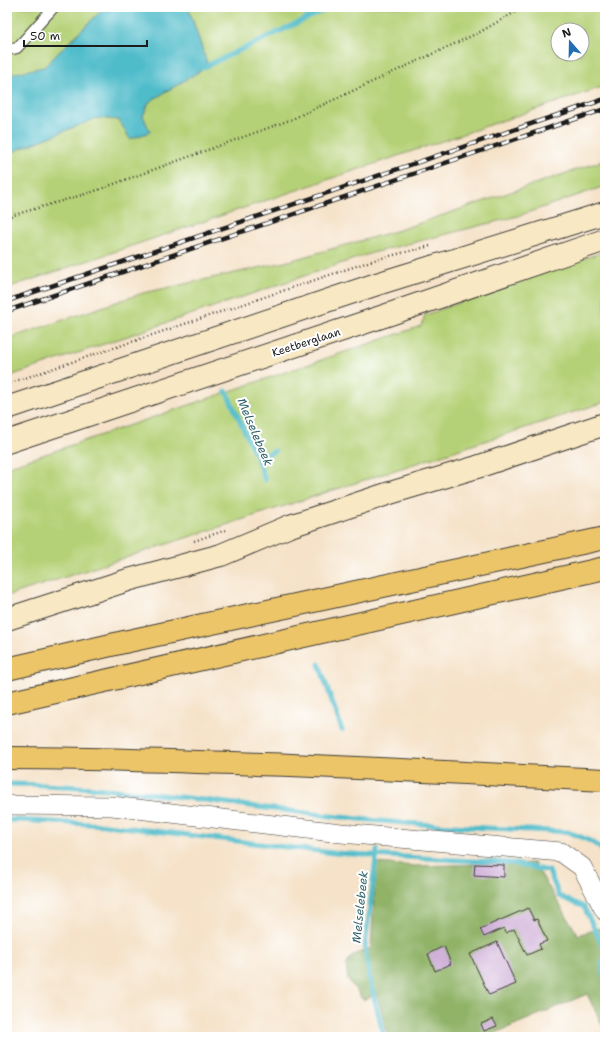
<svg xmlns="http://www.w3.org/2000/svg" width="612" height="1044" viewBox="0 0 612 1044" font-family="'Shantell Sans',sans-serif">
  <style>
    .green { fill: #b5d177; stroke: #68764a; fill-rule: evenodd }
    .forest { fill: #90b368; stroke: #566842 }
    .water { fill: #50bcca; stroke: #366c73 }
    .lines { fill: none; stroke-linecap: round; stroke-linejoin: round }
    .stream { stroke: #50bcca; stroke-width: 5 }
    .building { fill: #ceadd7 }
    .lane-casing { stroke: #3d3a36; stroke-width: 12 }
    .street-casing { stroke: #3d3a36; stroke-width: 20 }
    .secondary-casing { stroke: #3d3a36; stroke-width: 24 }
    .highway-casing { stroke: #3d3a36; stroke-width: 24 }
    .path { stroke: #3d3a36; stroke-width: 2.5; stroke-dasharray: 1 3; stroke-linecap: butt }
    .lane { stroke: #fff; stroke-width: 10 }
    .street { stroke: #fff; stroke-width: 19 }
    .secondary { stroke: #f8e8c3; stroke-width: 22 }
    .highway { stroke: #edc569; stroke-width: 22 }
    .rail-casing { stroke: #1c1c1c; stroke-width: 4.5 }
    .rail { stroke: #fff; stroke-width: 3; stroke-dasharray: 9; stroke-linecap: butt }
    .labels { text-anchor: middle; stroke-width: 4; stroke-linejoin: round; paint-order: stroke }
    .street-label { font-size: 11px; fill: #1c1c1c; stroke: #fff }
    .water-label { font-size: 12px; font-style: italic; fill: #33646a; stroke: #fff }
  </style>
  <rect width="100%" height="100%" fill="#fff"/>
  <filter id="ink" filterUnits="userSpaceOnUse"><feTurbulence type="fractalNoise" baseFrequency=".025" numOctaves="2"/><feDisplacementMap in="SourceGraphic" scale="8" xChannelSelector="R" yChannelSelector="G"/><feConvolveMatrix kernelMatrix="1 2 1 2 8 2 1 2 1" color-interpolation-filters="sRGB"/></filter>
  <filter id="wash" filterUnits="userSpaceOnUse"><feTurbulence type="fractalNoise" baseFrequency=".012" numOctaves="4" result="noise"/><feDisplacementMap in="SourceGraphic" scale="16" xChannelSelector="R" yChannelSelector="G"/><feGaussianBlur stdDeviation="0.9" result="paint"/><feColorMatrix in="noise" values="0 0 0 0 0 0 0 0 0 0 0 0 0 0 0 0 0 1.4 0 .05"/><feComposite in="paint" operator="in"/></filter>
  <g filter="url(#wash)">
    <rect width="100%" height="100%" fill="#f5e2c8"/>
    <path class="green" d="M7,7H105L44,67L7,75Z
      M188,7H605V86L7,288V154L97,118L119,120L130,139L150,132L143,116L149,102L208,66ZM558,30H582V54H558Z
      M605,160V186L518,216L372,253L7,377V339L143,293L285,262L399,230Z
      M605,251V402L7,596V467L421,326L425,315Z"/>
    <path class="forest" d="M376,863L416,866L534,863L578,935L599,928L605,937V1031L587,994L486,1037H388L377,994L363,1000L348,979L346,964L353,955L371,948Z"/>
    <path class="water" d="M105,7H188L208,66L149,102L143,116L150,132L130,139L119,120L97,118L7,154V75L44,67Z"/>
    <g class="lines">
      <path class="stream" d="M202,68L331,7
        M226,391L257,458L265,480
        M257,458L275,451
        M319,664L342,730
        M7,784C122,785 236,806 350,818C422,826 495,828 568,832C581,837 596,841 605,854
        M7,820H18L107,825L334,853L511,863L549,871L559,896L584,907L605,951
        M377,850L365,946L369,976L384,1037
        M605,956L602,965L605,981"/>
    </g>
    <g id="blocks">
      <path class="building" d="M475,864L504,865V877L474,875Z
        M528,908L534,920L537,919L547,941L539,944L541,949L527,955L514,929L506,933L504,928L484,937L480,929Z
        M497,942L516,984L489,995L470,954Z
        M444,946L451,964L435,971L428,954Z
        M493,1019L497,1026L484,1031L481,1024Z"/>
    </g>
  </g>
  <g filter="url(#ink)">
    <use href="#blocks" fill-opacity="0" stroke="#3d3a36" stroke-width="1"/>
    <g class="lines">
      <g class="lane-casing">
        <path id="lane" d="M7,50L17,48L54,7"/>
      </g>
      <g class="street-casing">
        <path id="street" d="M7,805L112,806L341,833L561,852L582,867L605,911"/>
      </g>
      <g class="secondary-casing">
        <path id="secondary" d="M7,408L377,284L605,213
          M7,442L390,314L605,240
          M7,619L128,580L221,555L290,526L390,493L477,467L605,424"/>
      </g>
      <g class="highway-casing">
        <path id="highway" d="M7,669L124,642L605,538
          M7,703L605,568
          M7,758C102,758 196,762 291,765C396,770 500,774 605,780"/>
      </g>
      <path class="path" d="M7,217L92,192L290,120L480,32L524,7
        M7,384L374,260L430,246
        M194,541L226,530"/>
      <use href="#lane" class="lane"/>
      <use href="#street" class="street"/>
      <use href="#secondary" class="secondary"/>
      <use href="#highway" class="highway"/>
      <g class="rail-casing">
        <path id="rail" d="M7,301L605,99
          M7,311L605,109"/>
      </g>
      <use href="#rail" class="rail"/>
    </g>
  </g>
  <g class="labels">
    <g class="street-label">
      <text transform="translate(306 342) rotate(-18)" y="4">Keetberglaan</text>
    </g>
    <g class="water-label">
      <text transform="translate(255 432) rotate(67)" y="4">Melselebeek</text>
      <text transform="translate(360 907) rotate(-84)" y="4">Melselebeek</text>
    </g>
  </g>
  <rect width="612" height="1044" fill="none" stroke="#fff" stroke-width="24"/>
  <g transform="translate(570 42) rotate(340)"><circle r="19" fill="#ffffff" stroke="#a4a4a4"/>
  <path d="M0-3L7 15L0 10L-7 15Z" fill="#1f6fb2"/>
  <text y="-6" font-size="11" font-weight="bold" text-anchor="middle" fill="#1c1c1c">N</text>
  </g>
  <path d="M24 40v6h123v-6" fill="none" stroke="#1c1c1c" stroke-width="2"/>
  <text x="30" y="40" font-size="12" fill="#1c1c1c" stroke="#ffffff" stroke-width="3" paint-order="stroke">50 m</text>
</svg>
